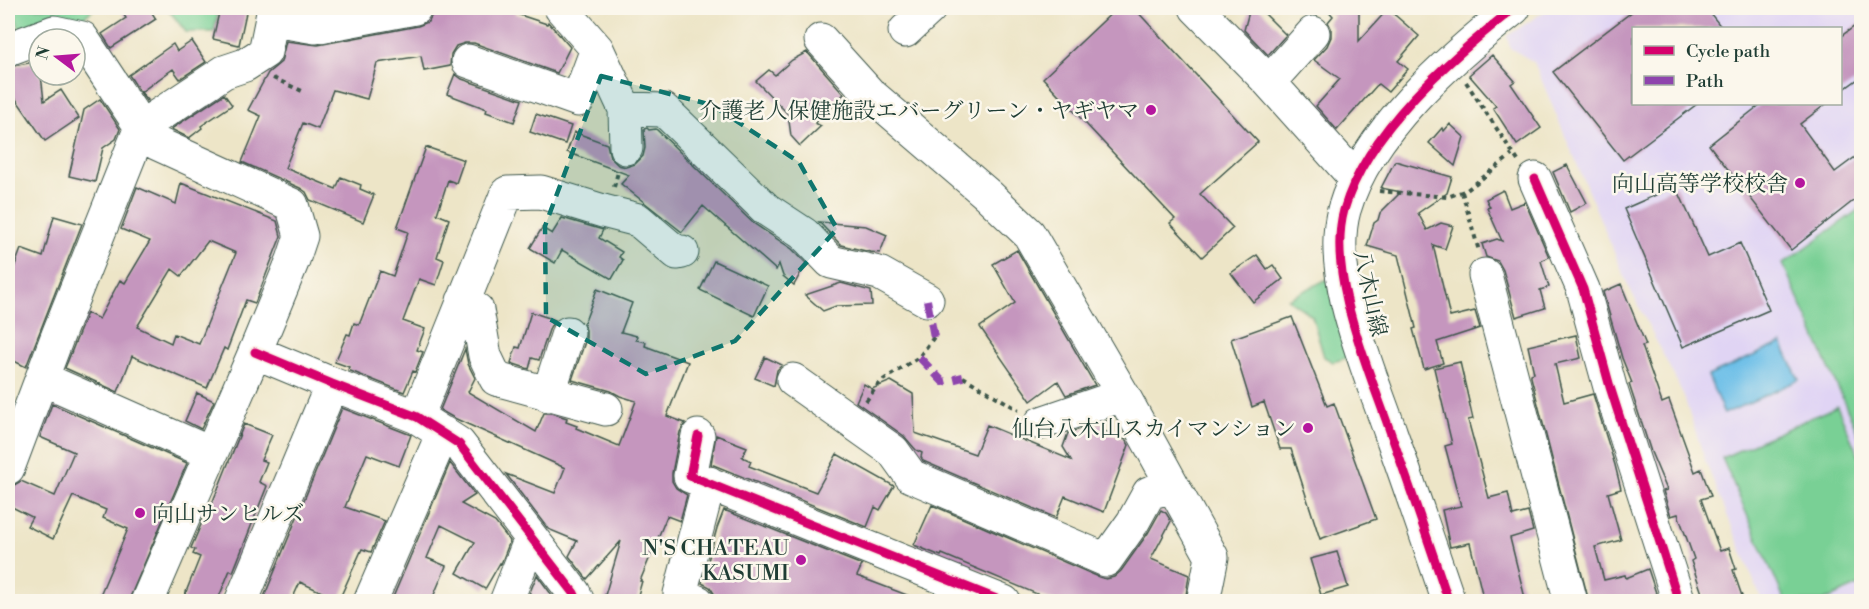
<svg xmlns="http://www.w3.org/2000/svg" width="1869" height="609" viewBox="0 0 1869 609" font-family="'Libre Bodoni','Noto Serif JP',serif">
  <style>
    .built { fill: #e0d4f4; fill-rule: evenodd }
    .green { fill: #79d095; stroke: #4c8664; stroke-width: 1.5 }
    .water { fill: #6dbfe8; stroke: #467e8e; stroke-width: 1.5 }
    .building { fill: #c596be; fill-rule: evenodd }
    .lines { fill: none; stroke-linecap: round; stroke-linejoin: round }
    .minor-casing { stroke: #3e564a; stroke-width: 35 }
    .path { stroke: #3e564a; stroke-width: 4; stroke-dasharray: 4.5 4.5; stroke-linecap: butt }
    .minor { stroke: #fff; stroke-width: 33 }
    .quiet { stroke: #8e44ad; stroke-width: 8; stroke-dasharray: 15 8; stroke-linecap: butt }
    .cycleway-casing { stroke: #fbf7ec; stroke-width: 13 }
    .cycleway { stroke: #d6006c; stroke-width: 9 }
    .marked { fill: #0f766e; fill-opacity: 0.2; stroke: #0f766e; stroke-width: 4.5; stroke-dasharray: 12 8; stroke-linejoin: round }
    .poi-dot { fill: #b5179e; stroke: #fbf7ec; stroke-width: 2 }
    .labels { text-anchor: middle; stroke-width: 5; stroke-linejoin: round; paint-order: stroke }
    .poi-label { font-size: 22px; fill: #1f3d34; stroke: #fbf7ec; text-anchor: end }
    .street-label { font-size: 22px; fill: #1f3d34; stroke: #fbf7ec }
  </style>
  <rect width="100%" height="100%" fill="#fbf7ec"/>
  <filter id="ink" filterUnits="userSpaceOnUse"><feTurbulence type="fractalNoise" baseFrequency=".0167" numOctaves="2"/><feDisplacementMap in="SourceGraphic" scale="12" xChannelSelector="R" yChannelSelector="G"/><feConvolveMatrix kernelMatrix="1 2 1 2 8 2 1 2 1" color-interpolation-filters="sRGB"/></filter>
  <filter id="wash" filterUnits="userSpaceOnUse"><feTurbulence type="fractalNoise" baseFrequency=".008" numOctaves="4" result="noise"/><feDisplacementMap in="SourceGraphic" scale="24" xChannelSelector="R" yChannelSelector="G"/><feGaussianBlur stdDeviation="1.35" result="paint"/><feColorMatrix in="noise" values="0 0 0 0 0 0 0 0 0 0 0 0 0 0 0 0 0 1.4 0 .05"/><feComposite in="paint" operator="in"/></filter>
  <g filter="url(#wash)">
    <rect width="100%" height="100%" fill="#ede5c7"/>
    <path class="built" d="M1550,8H1861V601H1762L1706,463L1683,394L1627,283L1534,62L1510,48L1507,36ZM1634,28H1840V104H1634Z"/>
    <path class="green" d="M12,8H95L75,25L21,33Z
      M167,8H219L214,32H186Z
      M1861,208V440L1783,264Z
      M1327,279L1350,357L1333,362L1324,357L1312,316L1288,299Z
      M1837,406L1861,462V584L1823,601H1785L1722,458Z"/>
    <path class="water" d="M1782,343L1799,380L1724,414L1708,376Z"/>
    <g id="blocks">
      <path class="building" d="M119,8H149L156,19L111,48L102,34L126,18Z
        M220,8H247L239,45L213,39Z
        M433,8H516L514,13L547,24L548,22L570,47L557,73L474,43H465L456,46L451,54L450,66L424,71L421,56L377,63L367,99L333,90L318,129L303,123L285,168L336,189L341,177L361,185L360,189L374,195L363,222L310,200L306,192L300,188L242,162L261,116L248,110L268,73L281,62L286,41L318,45L418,26L428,22L432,15Z
        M1117,8H1134L1258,142L1200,194L1233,228L1202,257L1170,223L1175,219L1043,78Z
        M1250,8H1259L1286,35L1268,55L1244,30Z
        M1326,8H1359V41L1388,9L1419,36L1398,61L1408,69L1388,92L1378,84L1337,130L1316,106L1340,79L1314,60L1327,46L1331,37V28L1328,22L1333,16Z
        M1637,8H1706L1722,28H1634V104H1697L1623,160L1553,72Z
        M1862,21V76L1840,92V37Z
        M192,41L206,62L180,79L173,69L141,92L148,100L146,101L129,75L173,44L177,51Z
        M807,52L844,94L815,123L821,126L800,146L791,136L788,114L756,81L769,70L775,75L792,60Z
        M1492,55L1515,81L1511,84L1541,128L1517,145L1493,108L1496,106L1469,75Z
        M39,61V75H41L44,101L61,90L79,118L45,141L9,89L8,77V67Z
        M455,74L462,79L522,100L514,122L486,112L487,109L447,94Z
        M224,94L232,105L201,126L202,128L189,138L171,129Z
        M100,99L120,129L116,139L103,148L95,182L69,176L84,110Z
        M1761,104H1826L1800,124L1835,172L1862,152V194L1791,250L1709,145Z
        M536,114L571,126L565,144L530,132Z
        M1450,124L1464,137L1455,166L1429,143L1442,128L1444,131Z
        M647,128L649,130L656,129L753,223L792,249L806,263L794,285L783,276L779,264L776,270L703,206L682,232L621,184L629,175L567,152L574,132L607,144L610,157L618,165L626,167L635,164L643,156L645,148L644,129Z
        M426,147L464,160L456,183L448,180L437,214L449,219L437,257L444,260L436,285L419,279L403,321L425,329L417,350L423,352L415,372L413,371L404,392L348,370L349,367L335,362L347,334L350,335L354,323L359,325L380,271L393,276L408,232L397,228Z
        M1395,161L1452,177L1447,193L1418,213L1427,230L1441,223L1453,226L1445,249L1433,245L1450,317L1475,311L1480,328L1437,342L1443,363L1424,369L1413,329L1416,328L1398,255L1367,246L1374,223L1378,220L1380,213L1401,192L1381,188Z
        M1567,165L1587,203L1570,212L1553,172Z
        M181,183L277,221L281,236L255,303L246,300L227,350L224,348L207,388L132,356L118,392L65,368L87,313L99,319L120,280L125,283L150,241L121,229L137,187L176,204ZM208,241L236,253L199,344L174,334L171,343L137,327L172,269L181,276Z
        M1676,186L1708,257L1740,243L1769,310L1683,347L1624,209Z
        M1503,190L1510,208L1525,202L1549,257L1541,261L1549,287L1540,290L1545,308L1516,317L1503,270L1498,261L1486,257L1482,244L1497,239L1502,241L1487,208L1490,207L1486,199Z
        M54,216L82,224L26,367L8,358V284L21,249L43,257Z
        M562,218L603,230L599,238L622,252L619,257L623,260L612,279L562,250L555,263L530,248L542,228L552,234Z
        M819,222L866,226L887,235L880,253L870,252L841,245Z
        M1017,250L1095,385L1066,395L1058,381L1031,401L980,327L1015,303L993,264Z
        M1257,255L1267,269L1273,265L1283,279L1253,302L1231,273Z
        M714,261L768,286L754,316L700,290Z
        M841,283L871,291L872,305L836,306L823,311L805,295Z
        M1621,284L1646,345L1642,346L1662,403L1669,400L1695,472L1701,469L1711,496L1701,499L1720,551L1729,548L1736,569L1733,570L1744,602H1705L1691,561L1694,559L1678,514L1671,516L1663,491L1667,490L1651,452L1629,384L1632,383L1622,358L1603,292Z
        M597,289L632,303L621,332L637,336L636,340L646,342L645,346L688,362L667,416L685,423L680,432L672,473V481L676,488L687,495L680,521L667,516L640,581H642L636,602H603L621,541L587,579L569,556L577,541L548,529L506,474L555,493L565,468L454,418L440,410L465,349L468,364L475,378L468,392L536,432L544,413H551L567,418L566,422L577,426L576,428L619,446L636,401L620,396L611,391L572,380L586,339V330L584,324Z
        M531,312L555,320L550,327L539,360L532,358L529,369L511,363L516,347L520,348Z
        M1292,317L1327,406L1334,403L1376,519L1320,539L1291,449H1280L1264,402L1252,407L1231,339Z
        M1576,335L1581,358L1555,364L1564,402L1593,394L1615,465L1621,489L1608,493L1621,540L1595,547L1604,580L1625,575L1626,578L1648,569L1659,602H1589L1531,377V374L1534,373L1528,346Z
        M765,357L782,365L777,370L774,386L755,378Z
        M1460,362L1473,419L1468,420L1489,498L1508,493L1513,516L1528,512L1533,531L1510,538L1526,602H1484L1470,543L1450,547L1442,510L1461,506L1445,446L1452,444L1434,368Z
        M891,381L913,394L915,433L975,454L987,425L1071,460L1063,447L1068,433L1106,421L1102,430L1126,440L1129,445L1104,512L1065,496L1056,518L923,461L921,457L922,453L916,450L904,436L856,402L864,384L872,389Z
        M197,393L214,401L201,429L185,421Z
        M52,404L187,463L128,602H97L128,529L103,518L106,510L73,496L53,539L27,526L32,517L8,505V498L14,485L21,481L55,496L74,452L40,437Z
        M342,408L411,435L399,466L367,454L345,507L385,521L371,552L362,549L339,600L300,582L291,602H262Z
        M244,424L272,435L261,460L267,462L259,482L267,486L233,572L230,570L217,602H182L200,557L193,554L195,550L191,548L203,520L205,521Z
        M716,435L747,447L742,457L751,461L749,466L816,492L837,454L894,486L880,510L875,507L867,527L711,464Z
        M450,463L475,495L461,504L495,522L510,541L501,564L500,563L485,589L457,573L475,542L441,525L427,558L446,566L431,602H391Z
        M932,505L1099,577L1106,579L1114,577L1121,571L1148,533L1161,510L1166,513L1171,521L1151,559L1189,575L1185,602H1056L942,554L941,556L914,545Z
        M724,510L862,565L857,576L920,600V602H735L715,595L710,587L702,583L717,528Z
        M1337,552L1348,587L1321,595L1310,559Z
        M537,575L557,602H534L528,597Z"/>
    </g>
  </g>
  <g filter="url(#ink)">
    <use href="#blocks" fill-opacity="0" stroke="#3e564a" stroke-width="1.5"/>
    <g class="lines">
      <g class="minor-casing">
        <path id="minor" d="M561,8L597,49L625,109L626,148
          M1196,8L1269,82L1356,179
          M273,20L315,27L415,8
          M905,31L930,8
          M821,40L869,93L988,195L1029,234L1123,395L1212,557L1203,602
          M8,49L54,32L82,38L141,127L156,143L292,205L301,236L293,260L255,352L147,602
          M468,61L578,100L597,49
          M1269,82L1313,33
          M625,109L664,110L766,209L804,234L831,262L879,273L927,300
          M1535,179L1583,289L1610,387L1679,602
          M1485,275L1571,602
          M463,301L477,310L485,356L496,379L606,409
          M255,352L332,384L417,417L459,444L574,593L578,602
          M43,379L210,453
          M793,380L893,451L911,476L1106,560L1133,522L1149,493L1171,486
          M548,395L568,333
          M417,417L507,193L541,192L603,211L638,220L677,253L682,252
          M1041,423L1123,395
          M698,436L690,476L1004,602
          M8,468L58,335L141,127L224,72L245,65L265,52L274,8
          M241,602L332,384
          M370,602L443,433
          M506,602L531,538
          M698,602L680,594L709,483
          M1449,602C1430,546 1411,490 1391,434C1370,372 1326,275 1344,210C1367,130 1451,58 1514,8"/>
      </g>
      <path class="path" d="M273,78L302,91
        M1466,82L1518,161
        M614,187L618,172
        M1379,191L1447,197L1467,190L1512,155
        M1462,192L1479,251
        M963,377L1019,410
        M866,401L880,382L919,357L934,337"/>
      <use href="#minor" class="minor"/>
      <path class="quiet" d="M927,300L934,337
        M919,357L943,382L963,377"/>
      <g class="cycleway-casing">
        <path id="cycleway" d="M1535,179L1583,289L1610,387L1679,602
          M255,352L332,384L417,417L459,444L574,593L578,602
          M698,436L690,476L1004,602
          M1449,602C1430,546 1411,490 1391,434C1370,372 1326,275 1344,210C1367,130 1451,58 1514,8"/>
      </g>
      <use href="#cycleway" class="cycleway"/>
    </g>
  </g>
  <path class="marked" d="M601,76L712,105L799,162L837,229L735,341L646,374L546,317L545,226Z"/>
  <g class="poi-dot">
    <circle cx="1151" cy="110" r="6"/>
    <circle cx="1800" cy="183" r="6"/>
    <circle cx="1308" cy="428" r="6"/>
    <circle cx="140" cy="513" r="6"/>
    <circle cx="801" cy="560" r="6"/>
  </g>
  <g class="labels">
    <g class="poi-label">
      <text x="1139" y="118">介護老人保健施設エバーグリーン・ヤギヤマ</text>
      <text x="1788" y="191">向山高等学校校舎</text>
      <text x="1296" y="436">仙台八木山スカイマンション</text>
      <text x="152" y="521" text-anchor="start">向山サンヒルズ</text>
      <text x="789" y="555">N'S CHATEAU<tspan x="789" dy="25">KASUMI</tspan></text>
    </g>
    <g class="street-label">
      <text transform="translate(1371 293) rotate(78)" y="8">八木山線</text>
    </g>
  </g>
  <rect width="1869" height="609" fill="none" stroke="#fbf7ec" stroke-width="30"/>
  <rect x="1632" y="27" width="210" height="78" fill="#fbf7ec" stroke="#a3ada2" stroke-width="1.5"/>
  <rect x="1644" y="46" width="30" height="9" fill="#d6006c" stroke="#a3ada2" stroke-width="1.5"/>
  <text x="1686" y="57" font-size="18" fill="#1f3d34">Cycle path</text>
  <rect x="1644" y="76" width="30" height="9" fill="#8e44ad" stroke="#a3ada2" stroke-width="1.5"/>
  <text x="1686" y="87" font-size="18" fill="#1f3d34">Path</text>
  <g transform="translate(57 57) rotate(286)"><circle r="28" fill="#fbf7ec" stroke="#a3ada2" stroke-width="1.5"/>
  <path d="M0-4.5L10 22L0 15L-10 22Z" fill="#b5179e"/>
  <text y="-9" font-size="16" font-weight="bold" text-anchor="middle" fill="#1f3d34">N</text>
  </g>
</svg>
